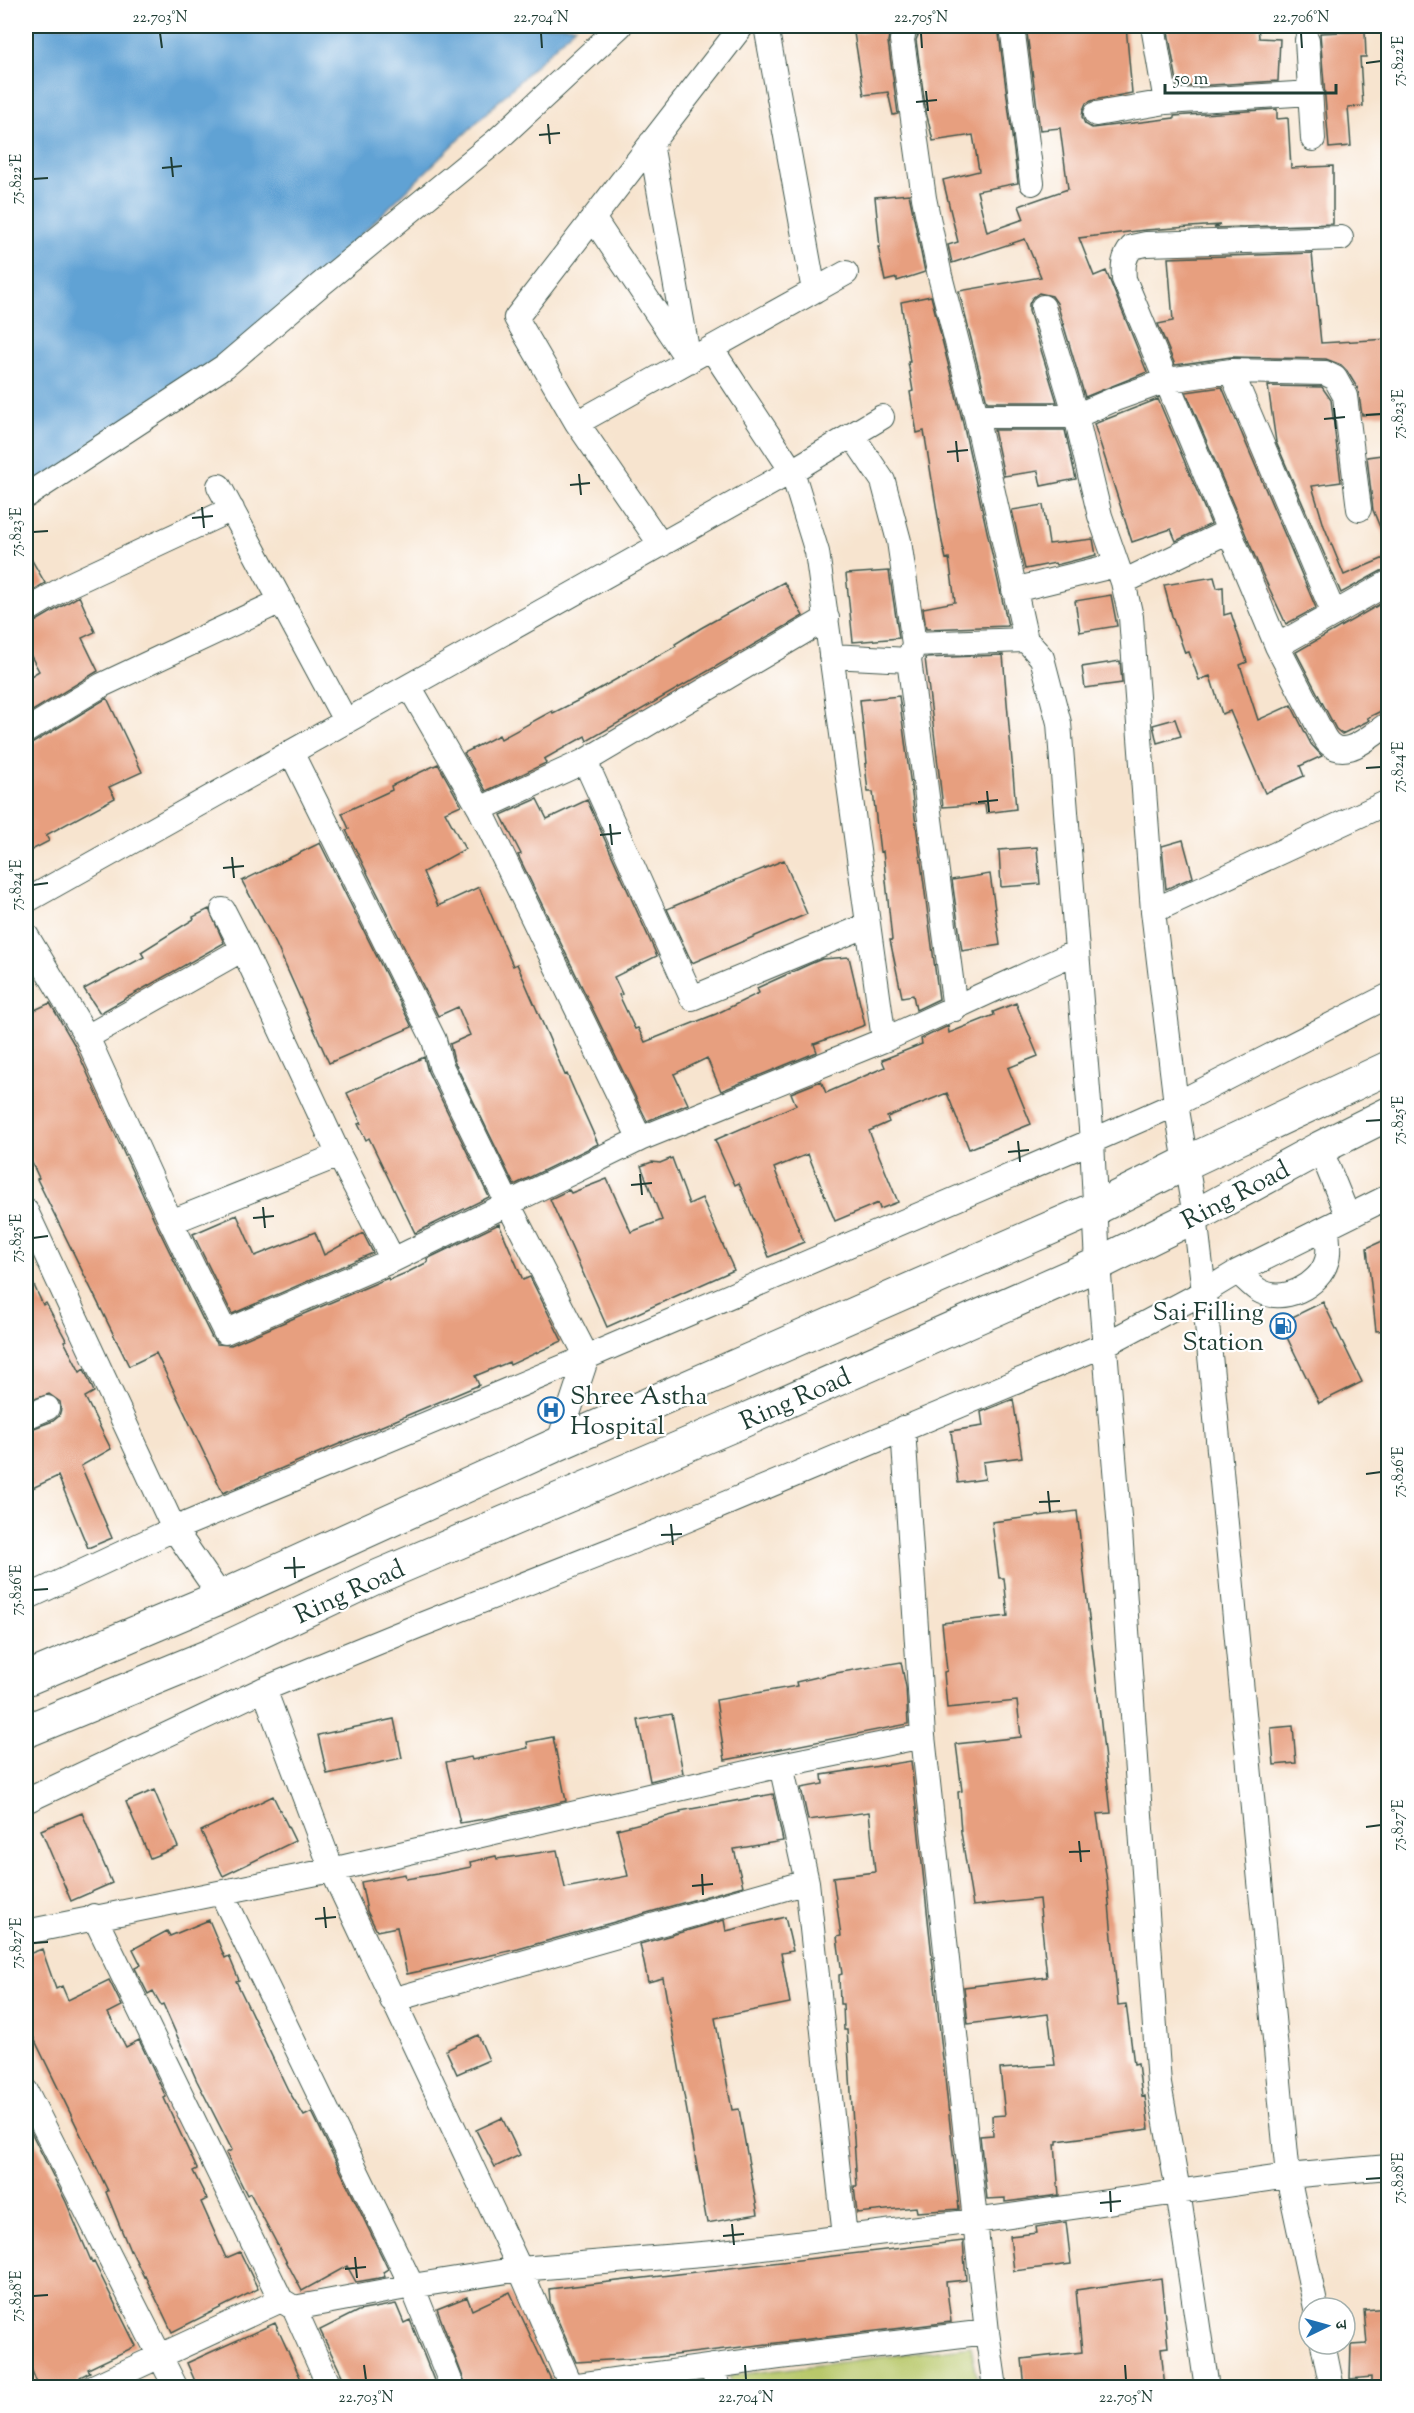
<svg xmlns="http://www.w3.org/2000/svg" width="1414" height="2413" viewBox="0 0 1414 2413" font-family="'Sorts Mill Goudy','Noto Serif Devanagari',serif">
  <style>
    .green { fill: #b8c86b; stroke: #6c8250; stroke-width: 1.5 }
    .water { fill: #61a2d4; stroke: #407084; stroke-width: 1.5 }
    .building { fill: #e79f7f }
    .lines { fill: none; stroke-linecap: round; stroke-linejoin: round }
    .minor-casing { stroke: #3f564b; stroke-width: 26 }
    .highway-casing { stroke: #3f564b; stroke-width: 35 }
    .minor { stroke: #fff; stroke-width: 24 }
    .highway { stroke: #fff; stroke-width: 33 }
    .ticks { fill: none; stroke: #1f3d34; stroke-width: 2 }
    .labels { text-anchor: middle; stroke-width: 4.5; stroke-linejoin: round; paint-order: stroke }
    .street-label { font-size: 26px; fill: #1f3d34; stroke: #fff }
    .poi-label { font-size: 26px; fill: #1f3d34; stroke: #fff; text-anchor: end }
    .neatline { fill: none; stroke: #1f3d34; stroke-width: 2 }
    .ticks-label { font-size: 15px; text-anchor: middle; fill: #1f3d34 }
  </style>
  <rect width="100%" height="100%" fill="#fff"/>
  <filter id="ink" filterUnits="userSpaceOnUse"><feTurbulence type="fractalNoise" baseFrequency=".0167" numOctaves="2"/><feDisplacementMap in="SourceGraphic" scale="12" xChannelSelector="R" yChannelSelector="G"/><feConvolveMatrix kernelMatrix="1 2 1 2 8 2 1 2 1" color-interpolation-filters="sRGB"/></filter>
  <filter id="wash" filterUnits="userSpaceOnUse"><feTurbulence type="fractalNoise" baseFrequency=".008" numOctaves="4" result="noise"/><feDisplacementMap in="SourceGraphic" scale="24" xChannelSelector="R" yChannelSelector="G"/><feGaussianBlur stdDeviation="1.35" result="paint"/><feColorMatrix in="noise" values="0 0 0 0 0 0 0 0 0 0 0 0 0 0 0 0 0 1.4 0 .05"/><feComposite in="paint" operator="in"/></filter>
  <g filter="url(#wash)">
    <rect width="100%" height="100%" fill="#f7e4cf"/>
    <path class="green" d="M971,2346L979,2387L733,2388L729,2376Z"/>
    <path class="water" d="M26,26H576L249,343L26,499Z"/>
    <g id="blocks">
      <path class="building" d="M922,26H998L1018,183L977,191L987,232L1024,219L1019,206L1068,189L1060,128L1040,130L1026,26H1126L1132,93L1094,100L1086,103L1083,110L1082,117L1085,124L1092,128L1174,118V116L1277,109V119L1288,118L1291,168L1333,166V224L1214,228L1220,225L1145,230L1079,238L1094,276L1106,271L1147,372L1085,397L1057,303L1052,296L1039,293L1032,298L1029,304V311L1057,402H987L959,291L1041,277L1025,239L952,263L948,245L958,242L943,180L979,171L973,135L933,141L926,112L916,40Z
        M1167,26H1258L1259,38L1280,39L1278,81L1178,87Z
        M890,27L888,42L898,114L893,115L888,92L864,95L854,33Z
        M1365,31L1366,57H1360L1363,106L1348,107L1351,146L1329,148L1320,33Z
        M909,194L925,272L897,281V278L885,281L878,247H880L875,197Z
        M1312,253L1321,343L1389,339V414L1362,415L1358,389L1347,371L1341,365L1326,359L1231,357L1175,365L1158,324L1173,321L1168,258Z
        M931,296L962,419L1008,626L926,629L923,608L955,602L949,558L946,559L942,542L924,431L917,433L910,392L913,391L908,362H910L901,302Z
        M1268,386L1322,387L1331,400L1341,482L1312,486L1324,526L1344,575L1389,556V569L1381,571L1341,593L1276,442Z
        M1222,387L1316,608L1286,624L1261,571L1186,392Z
        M1158,399L1211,524L1176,541L1171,529L1132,542L1094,424Z
        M994,430H1065L1076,479L1041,486L1038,471L1004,476Z
        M1389,454V547H1388L1373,510L1367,457Z
        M1043,505L1049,544L1093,539L1096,555L1056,565L1055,563L1025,569L1012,510Z
        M26,550L45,583L26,595Z
        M889,571L899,638L853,642L846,574Z
        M1214,577L1217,588L1223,587L1224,615L1231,613L1247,662L1240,665L1258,720L1291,705L1311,744L1322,756L1300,766L1304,776L1265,793L1230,711L1222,714L1210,676L1199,680L1189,652L1185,653L1172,616L1164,585Z
        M784,582L803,616L587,741L585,736L544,759L546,763L486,791L464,753L499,735L501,739L552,711L553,713L581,699L676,646L675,644L701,628Z
        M1111,595L1117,626L1080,632L1075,601Z
        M79,596L95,632L82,638L98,671L26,715V679L39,671L26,647V625L33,623Z
        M1389,599V707L1367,718L1369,720L1366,722L1342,734L1336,729L1296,652Z
        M1003,655L1016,809L986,813L985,804L943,807L925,658Z
        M1120,661L1122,683L1085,688L1082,667Z
        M899,696L939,999L916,1010L913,995L902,997L890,940H892L883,851L880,852L873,792H868L865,764L867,763L860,700Z
        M107,698L142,772L109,787L115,798L46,835L49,841L26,853V745L33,743Z
        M1175,719L1181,736L1157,743L1153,725Z
        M438,764L461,805L445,812L465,849L423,872L438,906L479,887L513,966L517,964L565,1075L567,1074L598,1144L514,1185L454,1061L450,1044L470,1035L458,1007L438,1016L346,830L349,829L342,813L392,790L391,786Z
        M537,799L547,819L587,800L657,956L614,977L622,994L619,995L635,1029L638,1028L645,1042L716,1014L759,993L757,988L810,964L822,959L849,957L865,1025L814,1044L817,1052L721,1091L707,1058L674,1074L688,1104L647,1121L518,855L521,854L501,815Z
        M1183,840L1193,877L1166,889L1162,846Z
        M320,843L412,1027L329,1063L276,944L242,881Z
        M1037,847L1040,884L1001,887L999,850Z
        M784,860L807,914L692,963L667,909Z
        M990,874L1000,945L962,951L952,880Z
        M209,909L224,943L100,1013L84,989L144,957L141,952L194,919L193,917Z
        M50,1003L74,1044L158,1228L212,1338L217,1344L231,1345L388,1278L389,1280L408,1272L428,1262L427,1259L499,1224L523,1280L530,1277L562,1341L510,1365L509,1362L475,1376L479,1385L223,1493L156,1353L129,1366L37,1179L39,1178L26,1150V1014Z
        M1016,1003L1038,1056L1008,1068L1031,1124L969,1149L947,1093L887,1117L889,1122L869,1131L898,1202L880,1209L878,1203L835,1221L808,1154L774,1168L804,1242L769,1257L739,1183L735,1185L715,1140L796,1105L791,1093L821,1081L826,1093L885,1067L882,1060L922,1044L921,1039L948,1026L949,1033L994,1015L993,1012Z
        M424,1057L428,1072L489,1197L415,1233L369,1138L366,1140L358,1124L361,1123L347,1093Z
        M672,1158L689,1204L702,1198L734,1270L607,1327L550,1199L569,1190L571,1193L607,1179L631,1232L662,1220L641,1166L652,1162L660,1163Z
        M237,1215L255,1256L315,1232L324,1255L363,1233L373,1253L232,1314L193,1234Z
        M1389,1238V1330L1376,1331L1367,1248Z
        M26,1268L43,1305L46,1303L66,1340L64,1341L80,1372L84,1369L94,1392L85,1397L111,1449L81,1466L112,1538L88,1548L58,1476L26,1491V1431L53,1421L59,1416L61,1409L60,1402L49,1394L26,1402Z
        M1323,1302L1362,1382L1319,1403L1280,1323Z
        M1013,1399L1022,1457L983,1462L985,1479L958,1483L951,1431L983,1426L981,1412Z
        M1077,1511L1111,1813L1097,1814L1107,1881L1118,2005L1126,2004L1134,2064L1138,2063L1142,2097L1145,2096L1149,2129L1057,2141V2144H1055L1059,2195L1005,2202V2198L987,2199L980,2136L993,2135L992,2116L1005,2115L1000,2069L1055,2065L1048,2014L968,2024L964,1987L1047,1977L1039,1899L973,1906L961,1832L958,1792L962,1791L956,1744L1021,1737L1017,1701L947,1708L944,1672L947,1671L942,1623L1008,1616L1004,1578H999L992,1522Z
        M901,1662L906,1687L908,1724L725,1760L716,1700L797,1686L796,1682L830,1674Z
        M672,1714L683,1773L650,1781L638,1720Z
        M394,1719L402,1758L327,1774L318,1735Z
        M1293,1726L1296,1763L1274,1765L1271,1728Z
        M553,1737L566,1801L491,1818L460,1823L446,1762L471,1757L472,1760L528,1748L527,1742Z
        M911,1761L959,2209L917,2212L916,2207L857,2213L854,2186H857L847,2030H844L843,2004H840L839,1975L842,1974L837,1937L841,1936L833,1877L875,1872L869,1812L808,1820L801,1788L823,1784L822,1775Z
        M154,1790L178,1847L150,1858L126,1802Z
        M773,1794L783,1841L734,1849L743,1886L518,1949L407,1974L397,1927L377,1931L367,1911L361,1882L405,1874L406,1879L437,1874L471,1867L470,1862L496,1856L497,1859L557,1850L565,1888L628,1876L617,1829L681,1813L680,1811Z
        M273,1796L295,1841L223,1876L201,1831Z
        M82,1813L112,1883L71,1901L41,1830Z
        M785,1917L793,1951L781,1953L790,2003L715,2018L732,2110L739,2109L758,2214L707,2223L663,1978L648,1982L640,1944L724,1920L726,1931Z
        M209,1920L225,1958L229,1956L239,1980L236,1981L288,2090L304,2116L312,2112L388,2269L383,2272L385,2277L356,2282L347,2266L302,2291L250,2193L247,2195L226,2153L232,2150L197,2081L163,2004L161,2005L153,1991L148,1994L135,1968L141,1965L133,1949L167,1931L170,1936Z
        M42,1949L56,1989L62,1986L68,2000L109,1980L122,2006L108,2013L126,2047L139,2040L166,2097L164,2098L197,2169L193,2171L207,2199L201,2202L226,2258L240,2252L258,2289L172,2332L145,2276L144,2277L131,2250L130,2251L106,2192L108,2191L26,2022V1955Z
        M478,2035L489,2060L457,2074L446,2050Z
        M502,2118L520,2155L495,2167L476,2130Z
        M26,2122L66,2202L92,2263L94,2262L136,2346L88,2369L90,2372L80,2377L77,2388H39L26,2356Z
        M1066,2222L1071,2264L1014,2271L1010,2236L1037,2233L1036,2227Z
        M963,2241L966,2280L946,2282L951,2322L658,2357L576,2362L550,2302L549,2289Z
        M1161,2278L1168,2347L1161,2348L1165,2388H1091L1090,2383L1025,2388L1022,2359L1082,2352L1076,2290Z
        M510,2292L555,2388H467L437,2309L467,2297L472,2310Z
        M396,2304L404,2323L410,2320L437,2388H348L320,2330L358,2311Z
        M1389,2308V2388H1371V2377L1350,2379L1351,2345L1367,2344L1364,2310Z
        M275,2323L305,2388H198L187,2363Z"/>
    </g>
  </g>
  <g filter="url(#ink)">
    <use href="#blocks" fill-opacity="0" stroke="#3f564b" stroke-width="1.5"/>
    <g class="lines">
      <g class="minor-casing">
        <path id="minor" d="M742,26L516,318L577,423L846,273
          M766,26L814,291
          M908,26L904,29L902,40L924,198L940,276L976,416L1026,640L1042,658L1059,723L1092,1141L1098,1264L1119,1517L1159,2084L1178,2191L1207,2388
          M1012,26L1032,183
          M1153,26L1166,102
          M1307,40L1313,139
          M1096,114L1166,102L1311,93
          M651,143L689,361
          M593,218L684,354
          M1341,238L1146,244L1132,247C1123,258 1123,266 1124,279L1277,646L1324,737C1341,765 1369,737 1388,724
          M1043,307L1076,416L1100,516L1123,582L1131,617L1153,911L1176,1104L1195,1216L1204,1292L1288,2176L1316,2308
          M711,348L792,471L882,417
          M1231,371L1334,614
          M976,416H1076L1115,399L1168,380L1231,371L1325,373L1335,378L1345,396L1359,509
          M577,423L661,545
          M852,435L883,481L899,541L914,644
          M219,486L346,722
          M26,496L225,366L320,285L496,141L620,26
          M1123,582L1229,531
          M1014,590L1116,565
          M26,611L69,585L232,509
          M1277,646L1388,583
          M831,656L909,660L914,644L1026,640
          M909,660L955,1009
          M409,686L480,809L640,1139
          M26,731L102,685L281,601
          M291,752L434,1040L441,1066L508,1204L587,1357L558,1444
          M585,761L692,998L868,925
          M480,809L585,761L827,618
          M26,901L792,471L817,552L884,1040
          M223,910L243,949L339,1155L393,1260
          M1153,911L1388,802
          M26,935L87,1037L171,1222L225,1332L393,1260L640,1139L884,1040L1076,952
          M87,1037L243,949
          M1320,1148L1348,1217
          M26,1211L174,1529L221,1597
          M171,1222L339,1155
          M1237,1272C1244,1277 1251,1285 1258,1290C1282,1305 1320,1286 1327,1260C1330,1251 1327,1237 1327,1228
          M26,1417L47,1408
          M903,1428L923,1736L987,2332L995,2388
          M26,1598L174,1529L587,1357L1092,1141L1176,1104L1388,996
          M264,1689L332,1870L520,2269L572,2388
          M26,1801L264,1689L418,1626L677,1524L1104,1345L1204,1292L1237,1272L1388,1197
          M807,1882L845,2237
          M222,1894L412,2286L453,2388
          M94,1916L281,2300
          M26,1932L332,1870L781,1765L923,1736
          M392,2000L807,1882L781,1765
          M26,2091L176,2388
          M294,2308L330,2388
          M1323,2344L1332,2388
          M712,2366L718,2388
          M571,2386L779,2357L987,2332
          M91,2388L281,2300L294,2308L412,2286L520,2269L714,2253L975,2221L1288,2176L1388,2167"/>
      </g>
      <g class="highway-casing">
        <path id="highway" d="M26,1679L221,1597L558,1444L1094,1209L1186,1163L1388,1068
          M26,1731L209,1656L372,1579L738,1423L1098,1264L1195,1216L1320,1148L1388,1114"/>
      </g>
      <use href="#minor" class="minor"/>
      <use href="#highway" class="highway"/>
    </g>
  </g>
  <path class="ticks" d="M160,33L162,48M541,33L542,48M921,33L922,48M1301,33L1302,48M1366,63L1381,61M926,91L928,111M916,102L937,100M548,124L550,144M539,135L560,133M171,157L173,177M162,168L182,166M33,179L48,178M1334,408L1336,429M1366,415L1381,414M1324,419L1345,417M956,441L958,462M947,452L968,450M579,474L581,495M570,485L590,483M202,507L204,528M192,518L213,516M33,532L48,531M1366,768L1381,767M987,791L989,812M978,802L998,800M610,824L612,845M600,835L621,833M232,857L234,878M223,868L244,866M33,885L48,883M1366,1121L1381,1120M1018,1141L1020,1162M1008,1152L1029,1150M640,1174L642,1195M631,1185L652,1183M263,1207L265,1228M253,1218L274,1216M33,1238L48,1236M1366,1474L1381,1472M1048,1491L1050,1512M1039,1502L1060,1501M671,1524L673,1545M661,1535L682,1534M294,1557L295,1578M284,1568L305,1567M33,1590L48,1589M1366,1827L1381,1825M1079,1841L1081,1862M1069,1852L1090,1851M702,1874L703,1895M692,1886L713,1884M324,1907L326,1928M315,1919L336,1917M33,1943L48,1942M1366,2179L1381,2178M1110,2191L1111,2212M1100,2203L1121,2201M732,2224L734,2245M723,2236L744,2234M355,2257L357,2278M345,2269L366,2267M33,2296L48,2295M364,2365L366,2380M745,2365L746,2380M1125,2365L1126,2380"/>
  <defs>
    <g id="fuel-ring" transform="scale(1.35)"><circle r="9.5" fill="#fff" stroke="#1f6fb2" stroke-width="1.5"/><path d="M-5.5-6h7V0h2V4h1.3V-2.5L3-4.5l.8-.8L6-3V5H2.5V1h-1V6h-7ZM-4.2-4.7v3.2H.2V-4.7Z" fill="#1f6fb2"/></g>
    <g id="hospital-ring" transform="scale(1.35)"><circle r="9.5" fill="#fff" stroke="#1f6fb2" stroke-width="1.5"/><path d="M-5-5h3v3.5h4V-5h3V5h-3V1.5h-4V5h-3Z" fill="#1f6fb2"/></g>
  </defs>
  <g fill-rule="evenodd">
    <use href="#fuel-ring" x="1283" y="1326"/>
    <use href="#hospital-ring" x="551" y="1410"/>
  </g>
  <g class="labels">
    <g class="street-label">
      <text transform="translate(1235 1194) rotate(-28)" y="9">Ring Road</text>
      <text transform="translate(795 1398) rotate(-24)" y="9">Ring Road</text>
      <text transform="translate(349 1591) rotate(-25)" y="9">Ring Road</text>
    </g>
    <g class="poi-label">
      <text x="1264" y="1320">Sai Filling<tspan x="1264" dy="30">Station</tspan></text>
      <text x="570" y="1404" text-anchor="start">Shree Astha<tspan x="570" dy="30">Hospital</tspan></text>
    </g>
  </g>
  <rect width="1414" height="2413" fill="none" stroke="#fff" stroke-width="66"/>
  <g transform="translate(1327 2326) rotate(85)"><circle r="28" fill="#ffffff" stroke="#a5b1ae" stroke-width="1.5"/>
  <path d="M0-4.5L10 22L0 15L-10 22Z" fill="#1f6fb2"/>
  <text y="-9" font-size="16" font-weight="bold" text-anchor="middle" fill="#1f3d34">उ</text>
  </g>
  <path d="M1165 84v9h171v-9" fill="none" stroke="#1f3d34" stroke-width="3"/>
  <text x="1174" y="84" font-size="18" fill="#1f3d34" stroke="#ffffff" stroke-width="4.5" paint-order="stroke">50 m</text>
  <rect x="33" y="33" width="1348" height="2347" class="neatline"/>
  <g class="ticks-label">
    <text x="160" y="22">22.703°N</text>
    <text x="541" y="22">22.704°N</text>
    <text x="921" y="22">22.705°N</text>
    <text x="1301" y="22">22.706°N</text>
    <text transform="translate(1398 61) rotate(-90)" y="5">75.822°E</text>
    <text transform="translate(16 179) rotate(-90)" y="5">75.822°E</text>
    <text transform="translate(1398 414) rotate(-90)" y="5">75.823°E</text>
    <text transform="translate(16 532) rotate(-90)" y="5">75.823°E</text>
    <text transform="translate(1398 767) rotate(-90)" y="5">75.824°E</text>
    <text transform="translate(16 885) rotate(-90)" y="5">75.824°E</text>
    <text transform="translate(1398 1120) rotate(-90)" y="5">75.825°E</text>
    <text transform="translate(16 1238) rotate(-90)" y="5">75.825°E</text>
    <text transform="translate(1398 1472) rotate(-90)" y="5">75.826°E</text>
    <text transform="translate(16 1590) rotate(-90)" y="5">75.826°E</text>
    <text transform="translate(1398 1825) rotate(-90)" y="5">75.827°E</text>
    <text transform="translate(16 1943) rotate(-90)" y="5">75.827°E</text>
    <text transform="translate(1398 2178) rotate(-90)" y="5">75.828°E</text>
    <text transform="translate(16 2296) rotate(-90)" y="5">75.828°E</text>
    <text x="366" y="2402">22.703°N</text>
    <text x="746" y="2402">22.704°N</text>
    <text x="1126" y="2402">22.705°N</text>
  </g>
</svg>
